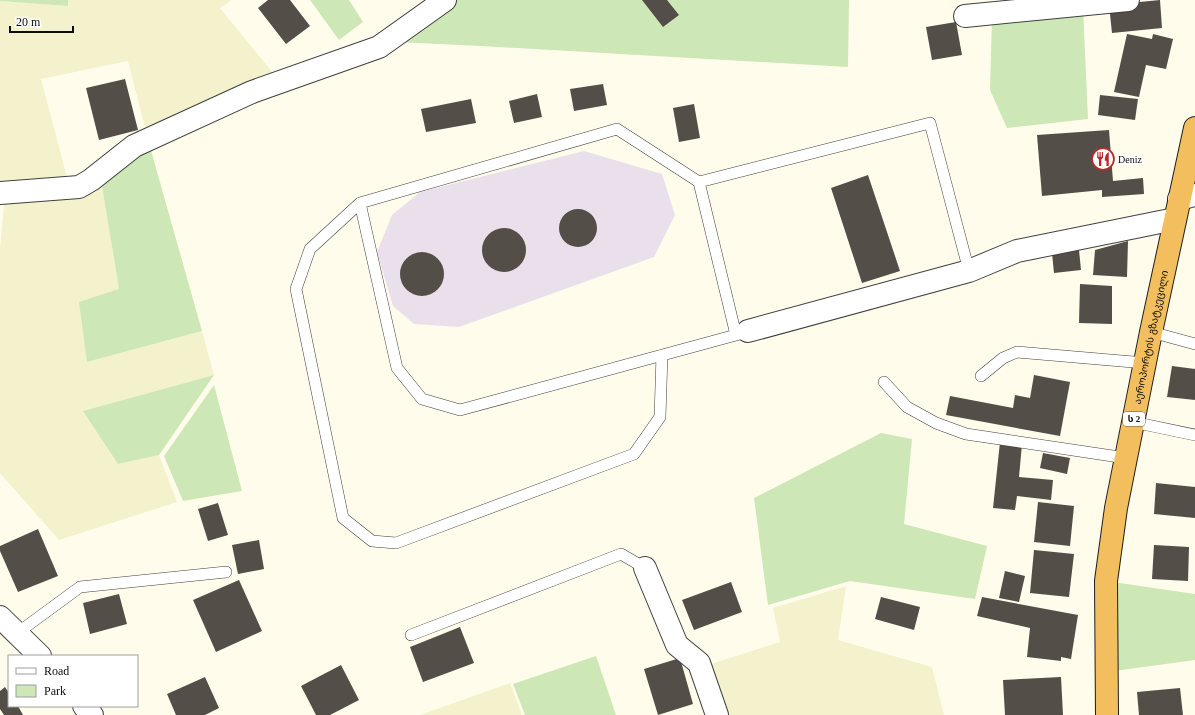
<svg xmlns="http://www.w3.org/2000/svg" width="1195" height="715" viewBox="0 0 1195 715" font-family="'Times New Roman','Noto Sans Georgian',serif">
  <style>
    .industrial { fill: #eae0eb }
    .farmland { fill: #f3f2cd }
    .green { fill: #cde8b6 }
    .building { fill: #544e49 }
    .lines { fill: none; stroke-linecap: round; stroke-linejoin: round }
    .service-casing { stroke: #3f3f3f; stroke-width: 12 }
    .minor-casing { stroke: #3f3f3f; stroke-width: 24 }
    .tertiary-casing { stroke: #3f3f3f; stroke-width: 24 }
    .trunk-casing { stroke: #1d1d1d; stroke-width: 24 }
    .service { stroke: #fff; stroke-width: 11 }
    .minor { stroke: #fff; stroke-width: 22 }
    .tertiary { stroke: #fff; stroke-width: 22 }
    .trunk { stroke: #f3bf5e; stroke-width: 22 }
    .labels { text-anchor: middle; stroke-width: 4; stroke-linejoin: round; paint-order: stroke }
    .shield { fill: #fff; stroke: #555; stroke-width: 1 }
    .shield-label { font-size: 9px; font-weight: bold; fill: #0c0c0c }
    .poi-label { font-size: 10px; fill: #0c0c0c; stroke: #fff; text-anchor: start }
    .street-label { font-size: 10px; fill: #0c0c0c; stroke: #fff }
  </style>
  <rect width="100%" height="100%" fill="#fffceb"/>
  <path class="industrial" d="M584,151L662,174L675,215L654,257L459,327L414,324L393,306L377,252L392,215L420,192Z"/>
  <path class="farmland" d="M68,0H232L220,8L286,89L150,147L128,61L41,79L68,181L99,168L119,289L87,362L202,331L214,375L84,411L118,464L159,455L177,502L59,540L0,473V248L6,185H0V1L68,6Z
    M846,586L838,640L932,667L944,715H720L708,665L780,642L773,608Z
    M510,683L522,715H420Z"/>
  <path class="green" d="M0,0H68V6L0,1Z
    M310,0H349L363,22L339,40Z
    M454,0H849L848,67L481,46L396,42Z
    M1083,8L1088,119L1007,128L990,90L992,18Z
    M150,147L202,331L87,362L79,302L119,289L99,168Z
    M214,375L159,455L118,464L83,411Z
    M214,385L242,491L183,501L164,456Z
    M881,433L912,439L904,524L987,546L975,599L850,581L768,605L754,498Z
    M1106,581L1195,594V660L1107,672Z
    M596,656L616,715H525L513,684Z"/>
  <path class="building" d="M268,0H290L310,26L286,44L258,8Z
    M642,0H667L679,15L663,27Z
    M1160,0L1162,28L1112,33L1109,5Z
    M956,22L962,55L932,60L926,27Z
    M1127,34L1152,39L1153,34L1173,39L1166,69L1146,65L1139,97L1114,92Z
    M125,79L138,130L99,140L86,88Z
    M603,84L607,105L574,111L570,89Z
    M537,94L542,117L514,123L509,101Z
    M1100,95L1138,99L1135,120L1098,115Z
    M471,99L476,123L426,132L421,109Z
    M694,104L700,138L679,142L673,108Z
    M1109,130L1113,181L1143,178L1144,194L1102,197V190L1042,196L1037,135Z
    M868,175L900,271L862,283L831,188Z
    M559 228a19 19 0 1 1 38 0a19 19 0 1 1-38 0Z
    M482 250a22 22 0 1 1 44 0a22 22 0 1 1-44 0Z
    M1128,241L1127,277L1093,275L1095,250Z
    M1079,250L1081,270L1054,273L1052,253Z
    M400 274a22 22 0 1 1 44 0a22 22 0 1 1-44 0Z
    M1080,284L1112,286V324L1079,323Z
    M1172,366L1195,369V400L1167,397Z
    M1034,375L1070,382L1060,436L946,415L950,396L1013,408L1015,395L1030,398Z
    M1000,442L1022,444L1019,477L1053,480L1051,500L1017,496L1015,510L993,508Z
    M1043,453L1070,458L1067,474L1040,468Z
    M1156,483L1195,487V518L1154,514Z
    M1038,502L1074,506L1070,546L1034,542Z
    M218,503L228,535L208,541L198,509Z
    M38,529L58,576L18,592L0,551V546Z
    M259,540L264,569L238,574L232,545Z
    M1154,545L1189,547L1188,581L1152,579Z
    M1034,550L1074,554L1069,597L1030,593Z
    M1005,571L1025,576L1019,602L999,598Z
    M239,580L262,631L216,652L193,600Z
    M731,582L742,612L694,630L682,600Z
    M119,594L127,624L90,634L83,603Z
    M881,597L920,607L914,630L875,619Z
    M982,597L1078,615L1071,659L1061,657V661L1027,657L1030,628L977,616Z
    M460,627L474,663L423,682L410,647Z
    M680,658L693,704L658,715L644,669Z
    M341,665L359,700L330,715H316L301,686Z
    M205,677L219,708L205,715H176L167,694Z
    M1061,677L1063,715H1005L1003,680Z
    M5,687L9,693V706H18L23,715H4L0,709V691Z
    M1180,688L1183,715H1139L1137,692Z"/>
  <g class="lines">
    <g class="service-casing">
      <path id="service" d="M699,182L930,123L969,271
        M360,203L310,249L296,289L343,518L372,541L396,543L634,454L660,417L662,355
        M1151,332L1195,344
        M736,335L699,182L617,129L360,203L397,368L422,399L460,410L736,335L748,331
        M981,376L1003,358L1017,352L1145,363
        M884,382L907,407L936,423L966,434L1126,458
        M1133,422L1195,435
        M16,634L80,587L226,572
        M411,635L621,554L645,568"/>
    </g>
    <g class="minor-casing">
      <path id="minor" d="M965,16L1128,0
        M0,193L79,187L91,180L134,146L252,92L379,47L445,0
        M1179,199L1195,195
        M748,331L969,271L1017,251L1175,219
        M645,568L677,645L699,663L717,715"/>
    </g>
    <g class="tertiary-casing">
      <path id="tertiary" d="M0,617L40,656
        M84,706L92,715"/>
    </g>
    <g class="trunk-casing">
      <g id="trunk">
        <path id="s1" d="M1107,715L1106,581L1116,508L1151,332L1195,128"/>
      </g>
    </g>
    <use href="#service" class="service"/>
    <use href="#minor" class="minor"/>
    <use href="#tertiary" class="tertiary"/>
    <use href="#trunk" class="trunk"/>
  </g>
  <defs>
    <g id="restaurant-ring" transform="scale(1.15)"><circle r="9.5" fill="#fff" stroke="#b82828" stroke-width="1.5"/><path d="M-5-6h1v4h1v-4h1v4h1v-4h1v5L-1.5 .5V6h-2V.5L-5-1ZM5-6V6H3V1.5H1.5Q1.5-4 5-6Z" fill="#b82828"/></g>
  </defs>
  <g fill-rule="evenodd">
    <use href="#restaurant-ring" x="1103" y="159"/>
  </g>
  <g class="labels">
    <rect class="shield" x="1123" y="412" width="22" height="14" rx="3"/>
    <g class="shield-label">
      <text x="1134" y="422">ს 2</text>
    </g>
    <g class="poi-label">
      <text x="1118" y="163">Deniz</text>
    </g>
    <g class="street-label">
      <text dy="4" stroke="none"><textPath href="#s1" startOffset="382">აეროპორტის გზატკეცილი</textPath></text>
    </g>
  </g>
  <rect x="8" y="655" width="130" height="52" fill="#ffffff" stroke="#9e9e9e"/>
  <rect x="16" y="668" width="20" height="6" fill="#ffffff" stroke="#9e9e9e"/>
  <text x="44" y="675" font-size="12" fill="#0c0c0c">Road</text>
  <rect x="16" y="685" width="20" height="12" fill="#cde8b6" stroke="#9e9e9e"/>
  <text x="44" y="695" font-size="12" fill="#0c0c0c">Park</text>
  <path d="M10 26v6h63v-6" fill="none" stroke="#0c0c0c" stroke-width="2"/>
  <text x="16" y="26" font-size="12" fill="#0c0c0c" stroke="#ffffff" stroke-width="3" paint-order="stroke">20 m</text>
</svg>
